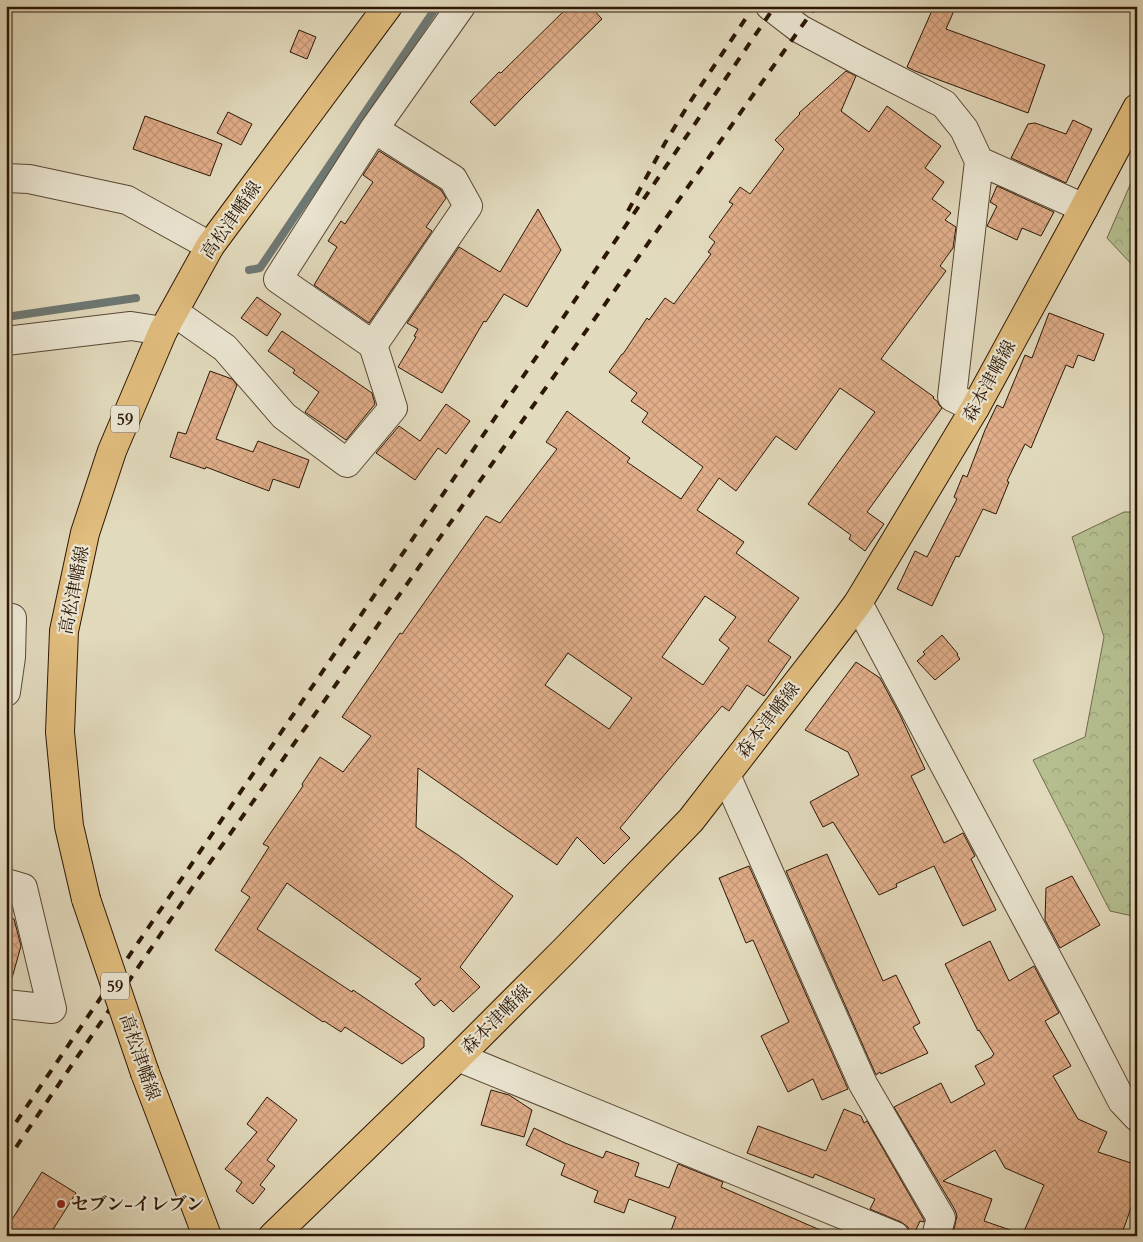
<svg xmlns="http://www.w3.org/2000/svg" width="1143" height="1242" viewBox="0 0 1143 1242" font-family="Cardo,'Noto Serif JP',serif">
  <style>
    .forest { fill: url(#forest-crowns); stroke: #706b4b }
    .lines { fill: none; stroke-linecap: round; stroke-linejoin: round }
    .stream { stroke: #6e7873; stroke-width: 8 }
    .building { fill: url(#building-cross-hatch); stroke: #2c1706; fill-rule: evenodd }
    .minor-casing { stroke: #5a4834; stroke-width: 30 }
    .major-casing { stroke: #2c1706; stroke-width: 30 }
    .minor { stroke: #ece7d4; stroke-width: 28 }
    .major { stroke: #e1bd7e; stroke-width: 28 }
    .rail { stroke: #2c1706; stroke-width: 4; stroke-dasharray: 9 9; stroke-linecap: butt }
    .major-bridge-casing { stroke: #2c1706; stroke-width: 30; stroke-linecap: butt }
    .major-bridge { stroke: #e1bd7e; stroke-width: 28 }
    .poi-dot { fill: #8f2418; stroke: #ece7d4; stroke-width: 2 }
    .labels { text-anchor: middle; stroke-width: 4.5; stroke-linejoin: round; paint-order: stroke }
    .shield { fill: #ece7d4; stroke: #654; stroke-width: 1 }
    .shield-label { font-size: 16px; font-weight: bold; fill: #2c1706 }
    .street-label { font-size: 18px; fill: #2c1706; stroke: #ece7d4 }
    .poi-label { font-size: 18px; font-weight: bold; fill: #2c1706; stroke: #ece7d4; text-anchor: start }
  </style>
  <defs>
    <pattern id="forest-crowns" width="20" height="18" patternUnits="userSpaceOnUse" patternTransform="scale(1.25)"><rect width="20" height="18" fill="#b5bf90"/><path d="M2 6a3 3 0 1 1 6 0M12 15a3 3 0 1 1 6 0" fill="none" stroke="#9ca37b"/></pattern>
    <pattern id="building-cross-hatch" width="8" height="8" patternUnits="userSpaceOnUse" patternTransform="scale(1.25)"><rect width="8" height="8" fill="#e1ae8a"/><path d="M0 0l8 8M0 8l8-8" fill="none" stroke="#c19576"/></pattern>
  </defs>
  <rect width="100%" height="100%" fill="#e2dabd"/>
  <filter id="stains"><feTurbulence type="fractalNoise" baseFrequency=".004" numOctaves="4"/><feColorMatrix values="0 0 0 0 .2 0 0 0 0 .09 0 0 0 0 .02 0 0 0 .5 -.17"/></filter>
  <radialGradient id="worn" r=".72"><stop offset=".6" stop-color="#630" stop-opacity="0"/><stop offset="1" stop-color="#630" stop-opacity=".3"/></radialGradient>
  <path class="forest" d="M1137,169V270L1107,238Z
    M1124,512H1137V917L1110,911L1033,760L1085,737L1104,637L1072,537Z"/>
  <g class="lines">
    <path class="stream" d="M249,270L260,268L437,6
      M6,317L136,298"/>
  </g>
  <path class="building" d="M569,6H590L602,19L524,96L495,126L470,102L499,72L501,73Z
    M934,6H956L946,29L1045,65L1028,113L915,71L907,67Z
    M299,30L316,37L307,59L290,52Z
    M846,71L856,76L841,111L869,132L887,106L941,146L925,168L944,182L932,199L951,213L945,220L956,227L953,248L940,266L946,271L881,359L934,397L933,398L938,402L939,405L942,408L867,512L884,524L865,551L849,539L851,535L808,504L875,412L840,388L796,450L776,436L736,491L719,478L697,510L744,542L736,553L799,598L768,641L791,657L764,696L747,685L729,711L722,706L620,828L630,838L604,864L577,837L557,865L418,768L416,827L458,855L513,896L460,967L480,987L453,1012L441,1000L434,1006L415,984L421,979L287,883L257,929L352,992L353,990L424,1038V1047L402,1064L345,1027L341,1032L324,1021L323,1022L215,950L250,897L241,891L269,847L263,844L303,786L302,784L320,757L343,772L371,736L342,717L400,633L402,634L478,527L486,516L500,523L557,449L546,442L567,411L630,458L627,462L681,499L703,467L642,422L648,413L631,401L637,393L609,372L622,354H623L647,318L649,320L665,298L674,304L711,254L708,252L715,242L709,237L733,204L729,202L740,187L750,194L784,149L775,140L800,114L799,113ZM705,596L736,617L719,640L729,648L703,685L662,657ZM568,653L632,698L609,729L545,685Z
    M228,112L252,124L241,145L217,133Z
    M145,116L222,144L210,176L133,149Z
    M1073,120L1092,129L1066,183L1011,158L1028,124L1035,123L1066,134Z
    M379,151L441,190L446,198L426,227L432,231L369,323L314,285L337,247L328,241L341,221L345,224L373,182L363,175Z
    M997,186L1054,212L1041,236L1022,228L1017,240L987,226L997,206L990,202Z
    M538,209L561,250L527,307L504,294L486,322L484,321L442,393L398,367L416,337L414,336L418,329L407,323L459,247L500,272Z
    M257,297L281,314L267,336L241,318Z
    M1049,313L1104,334L1094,361L1078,355L1073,368L1066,365L1031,448L1025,444L1007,481L1009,482L996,514L983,509L959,557L956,556L932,606L897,589L915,551L927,557L957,499L954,497L963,475L967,477L985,430L997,405L1003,408L1025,355L1032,358Z
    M282,331L372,393L375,404L346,440L305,412L319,392L293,373L295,370L268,351Z
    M210,371L232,379L237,385L216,439L253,452L258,441L309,460L299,488L273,479L269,491L245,482L206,467L205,469L170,457L178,432L186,434Z
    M446,404L470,421L446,454L438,448L415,480L376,453L399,426L420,441Z
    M942,635L958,654L957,655L960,659L935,680L917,661L925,654L923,652Z
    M856,662L880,678L900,715L925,769L911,776L944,843L963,833L975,856L971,859L996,910L963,926L934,866L896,884L897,887L879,895L833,822L823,827L810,802L859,775L848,752L805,730Z
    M827,854L883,981L896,975L920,1023L913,1027L928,1053L881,1074L880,1072L876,1075L786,871Z
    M749,866L848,1089L822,1100L813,1079L788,1092L761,1036L789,1022L753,940L746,943L719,878Z
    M1072,876L1100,925L1060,948L1045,920L1046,888Z
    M6,916L14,919L21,946L12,978L6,977Z
    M990,941L1009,981L1034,966L1059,1013L1045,1021L1071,1066L1053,1076L1078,1119L1107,1132L1098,1152L1137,1165V1191L1121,1236H1022L1044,1185L1005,1168L995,1150L943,1181L992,1199L984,1221L1019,1233V1236H961L953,1233L957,1216L955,1210L894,1107L941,1083L951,1103L985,1084L975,1066L992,1057V1056L994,1054L979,1030L978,1031L945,964Z
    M491,1090L509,1095L532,1110L524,1137L481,1125Z
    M267,1097L297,1120L267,1160L275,1166L260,1185L265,1189L253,1204L236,1191L242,1182L225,1169L257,1132L247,1124Z
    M844,1109L861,1116L864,1123L867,1121L924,1220V1222L920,1221L913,1236H910L908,1227L901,1222L870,1209L875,1199L815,1174L813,1178L747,1153L758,1126L826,1151Z
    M534,1128L565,1143L603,1158L606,1151L639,1163L635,1176L669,1188L678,1164L723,1182L721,1187L834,1236H669L676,1217L629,1199L624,1213L594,1202L598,1191L561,1175L565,1164L526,1145Z
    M42,1172L76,1193L49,1236H6V1229Z"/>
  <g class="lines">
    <g class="minor-casing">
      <path id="minor" d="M770,6L800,29L858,60L944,104L964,129L979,161L952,397L975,408
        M979,161L1084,208
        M6,178L29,179L127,200L210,246
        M174,312L225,348L284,416L347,463L393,408L373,345L468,206L453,179L374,129
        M6,341L131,326L163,331
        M373,345L278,279L374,129L461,6
        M858,603L1072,1004L1122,1101L1137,1117
        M6,617L12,618L11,657L6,692
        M726,775L863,1084L941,1218L936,1236
        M6,883L23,888L52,1009L6,1004
        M458,1057L895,1236"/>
    </g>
    <g class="major-casing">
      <path id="major" d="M86,899L69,826L60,732L64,631L85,533L112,451L163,331L210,246L388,6
        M145,1073L207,1236
        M273,1236L458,1057L565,950L691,820L838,630L858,603L975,408L1084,208L1137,108"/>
    </g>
    <use href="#minor" class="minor"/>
    <use href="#major" class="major"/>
    <path class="rail" d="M628,211L665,143L690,102L754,6
      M6,1137L775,6
      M6,1162L194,885L816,6"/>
    <g class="major-bridge-casing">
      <path id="major-bridge" d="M86,899L145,1073"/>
    </g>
    <use href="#major-bridge" class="major-bridge"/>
  </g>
  <circle class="poi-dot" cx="61" cy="1204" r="5"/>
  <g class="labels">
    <g class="shield">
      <rect x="111" y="405.5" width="28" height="27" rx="4"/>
      <rect x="101" y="972.5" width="28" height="27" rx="4"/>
    </g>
    <g class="shield-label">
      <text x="125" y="425">59</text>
      <text x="115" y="992">59</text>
    </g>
    <g class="street-label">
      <text transform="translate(231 220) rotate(-55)" y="6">高松津幡線</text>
      <text transform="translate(989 381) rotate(-61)" y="6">森本津幡線</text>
      <text transform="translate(74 590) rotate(-79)" y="6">高松津幡線</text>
      <text transform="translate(768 720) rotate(-52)" y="6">森本津幡線</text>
      <text transform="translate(496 1019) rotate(-45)" y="6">森本津幡線</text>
      <text transform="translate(140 1057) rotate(71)" y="6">高松津幡線</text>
    </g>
    <g class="poi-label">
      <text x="71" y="1210">セブン-イレブン</text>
    </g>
  </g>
  <rect width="1143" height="1242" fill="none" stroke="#e2dabd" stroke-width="25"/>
  <rect x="8" y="8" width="1128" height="1227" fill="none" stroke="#2c1706" stroke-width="2.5"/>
  <rect x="12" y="12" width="1118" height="1217" fill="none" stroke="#2c1706"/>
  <rect width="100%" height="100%" filter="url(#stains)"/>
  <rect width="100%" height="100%" fill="url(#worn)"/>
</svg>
